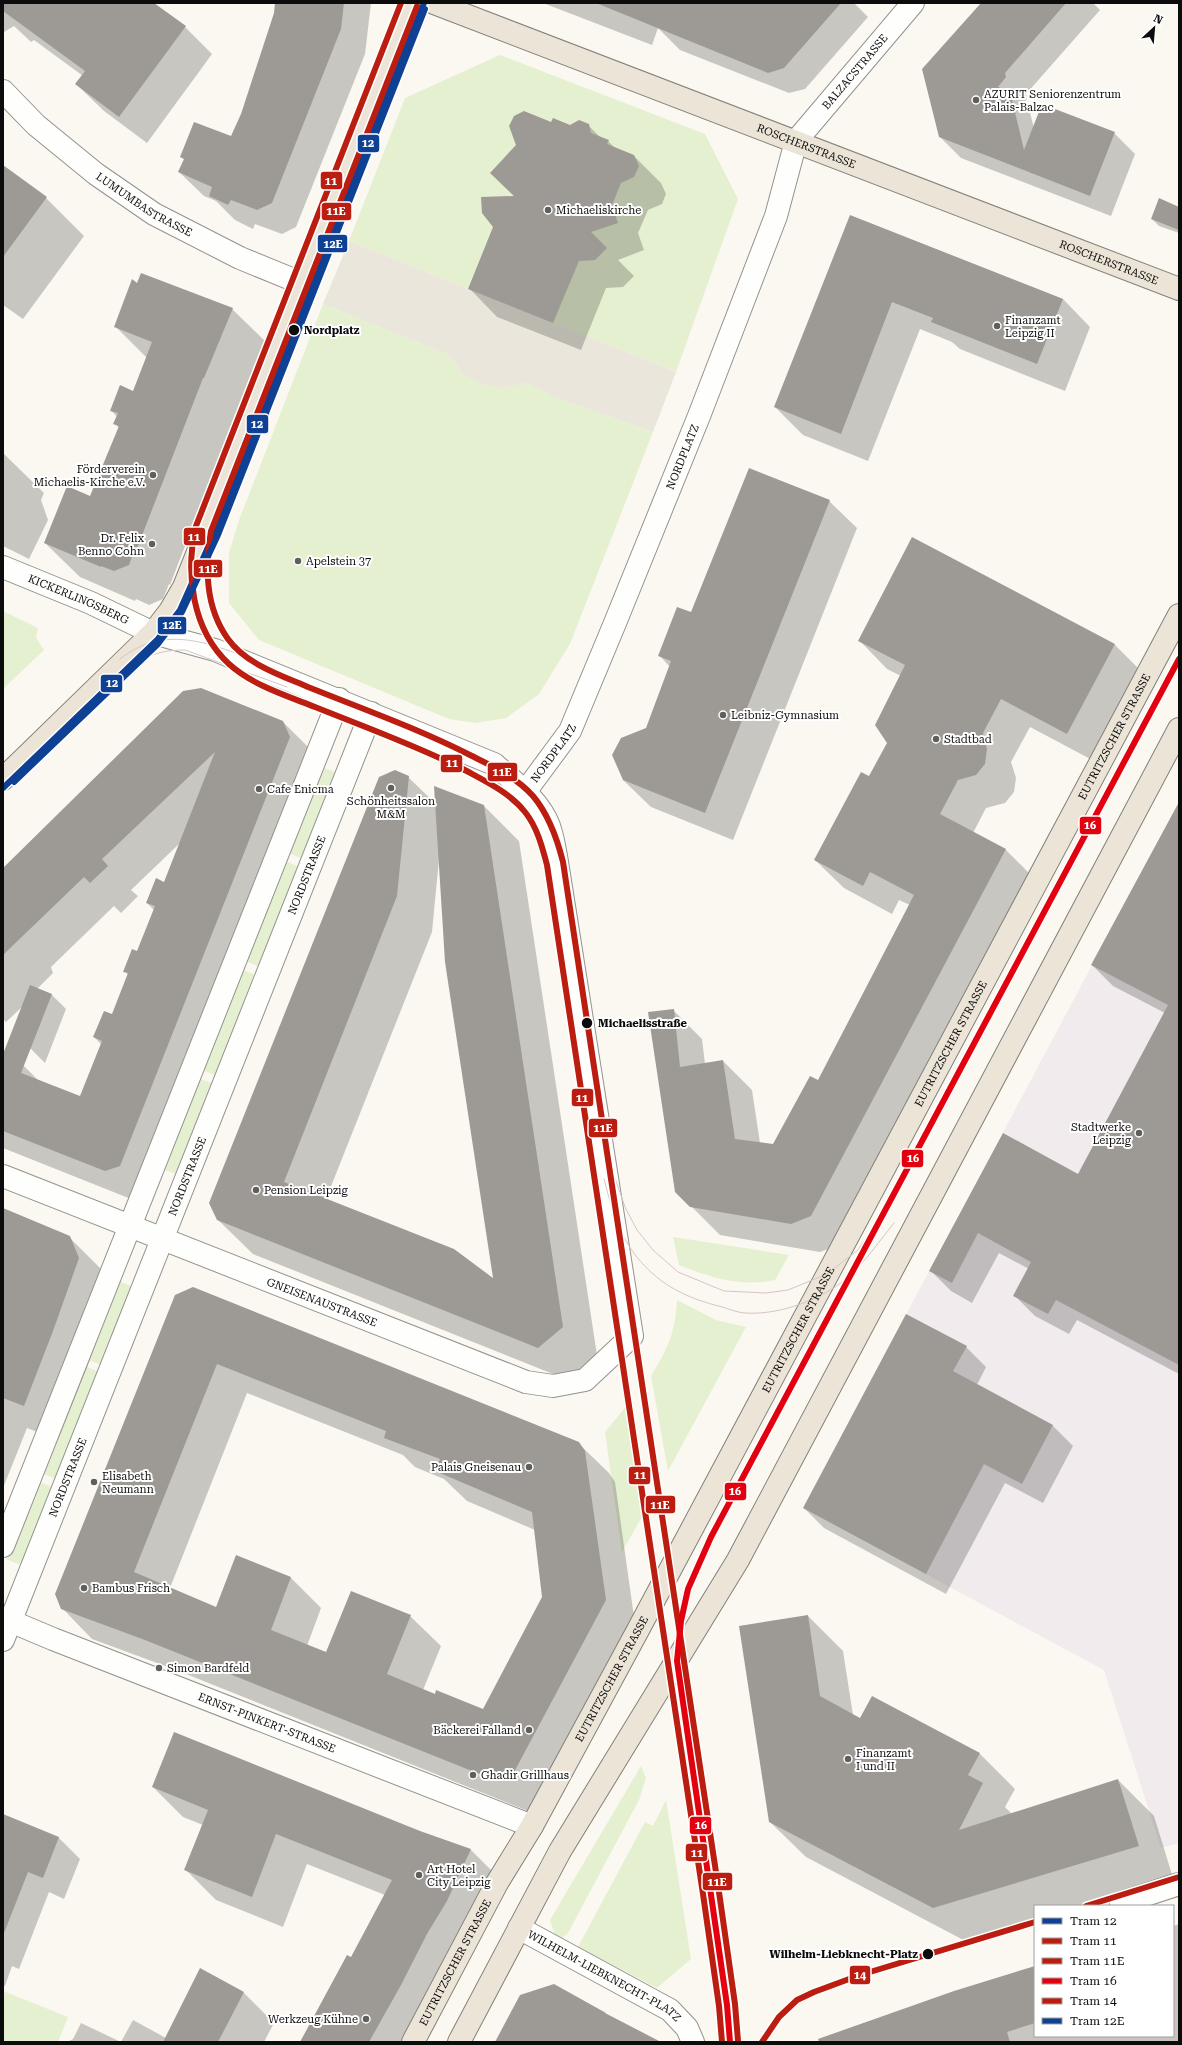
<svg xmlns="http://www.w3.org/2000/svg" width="1182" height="2045" viewBox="0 0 1182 2045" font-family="'Roboto Serif',serif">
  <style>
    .industrial { fill: #f1ebed }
    .green { fill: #e5f0d0 }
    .plaza { fill: #eae6db }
    .shadow { fill: #0003; fill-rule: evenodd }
    .building { fill: #9d9a96; fill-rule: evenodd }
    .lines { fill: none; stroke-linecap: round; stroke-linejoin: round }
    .minor-casing { stroke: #93928f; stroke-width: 24 }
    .major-casing { stroke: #80807c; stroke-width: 24 }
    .minor { stroke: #fefefd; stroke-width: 22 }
    .major { stroke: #ece5d7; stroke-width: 22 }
    .tram { stroke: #d6c5c6; stroke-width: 1 }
    .tram-1-casing { stroke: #fff; stroke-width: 9 }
    .tram-2-casing { stroke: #fff; stroke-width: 9 }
    .tram-3-casing { stroke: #fff; stroke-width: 9 }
    .tram-4-casing { stroke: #fff; stroke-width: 9 }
    .tram-5-casing { stroke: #fff; stroke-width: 9 }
    .tram-6-casing { stroke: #fff; stroke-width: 9 }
    .tram-1 { stroke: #0e4094; stroke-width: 6 }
    .tram-2 { stroke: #bb1e10; stroke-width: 6 }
    .tram-3 { stroke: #bb1e10; stroke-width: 6 }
    .tram-4 { stroke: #e3000f; stroke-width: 6 }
    .tram-5 { stroke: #bb1e10; stroke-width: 6 }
    .tram-6 { stroke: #0e4094; stroke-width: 6 }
    .poi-dot { fill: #5f5f5c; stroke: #fff; stroke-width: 1.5 }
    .stop-dot { fill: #0c0c0c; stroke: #fff; stroke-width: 1.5 }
    .labels { text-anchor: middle; stroke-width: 4; stroke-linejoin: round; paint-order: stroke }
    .street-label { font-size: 11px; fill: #0c0c0c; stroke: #fff }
    .poi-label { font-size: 11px; fill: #0c0c0c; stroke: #fff; text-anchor: start }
    .stop-label { font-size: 11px; font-weight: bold; fill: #0c0c0c; stroke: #fff; text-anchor: start }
    .line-badge { stroke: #fff; stroke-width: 1.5 }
    .badge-label { font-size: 11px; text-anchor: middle; font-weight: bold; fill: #fff }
  </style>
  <rect width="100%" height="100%" fill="#faf8f0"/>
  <path class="industrial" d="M1179,802V1843L1161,1848L1104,1670L803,1508Z"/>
  <path class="green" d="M500,55L705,134L738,199L676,372L349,241L405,98Z
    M323,304L449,355L463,374L504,388L527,383L554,397L653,432L570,644L539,694L506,718L476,723L449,719L259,640L229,603V553L239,520Z
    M3,611L38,628L36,638L44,650L3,689Z
    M320,766L337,773L303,859L286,852Z
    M283,860L299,867L260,967L243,960Z
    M240,969L256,975L217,1076L200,1069Z
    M197,1078L214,1084L179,1175L162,1169Z
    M673,1237L789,1255L775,1280C740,1287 712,1278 679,1265Z
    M116,1280L133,1287L102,1365L85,1359Z
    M677,1300L716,1320L746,1327L668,1471L651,1376C668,1348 675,1334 677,1300Z
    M83,1365L99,1372L57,1479L41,1473Z
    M628,1404L644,1513L622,1552L605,1432Z
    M37,1481L54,1488L23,1566L6,1559Z
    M641,1766L646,1778L639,1800L568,1933L562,1938L555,1935L550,1920Z
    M666,1800L691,1959L657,1988L578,1947L645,1822L653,1826Z
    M3,1991L68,2017L58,2042H3Z"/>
  <path class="plaza" d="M349,241L676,372L653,432L554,397L527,383L504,388L484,385L463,374L449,355L323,304Z"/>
  <path class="shadow" d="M3,3H152L185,27L212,54L147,143L104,111L76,84L83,76L34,40L31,42L14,26L4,32Z
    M276,3H371L365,54L296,227L282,234L255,224L253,229L235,220L216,201L204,196L179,172L185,160L182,157L231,138L242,114L275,13Z
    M543,3H854L868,17L805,89L789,93L680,50L658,28L652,45Z
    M982,3H1093L1100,10L1026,94L1027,99L1022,105L1030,113L1034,128L1114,133L1135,154L1111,216L961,158L940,137Z
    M552,123L571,126L588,125L601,138L608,141L615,148L634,156L661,183L666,194L662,204L648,210L638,233L644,250L618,260L634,276L623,287L606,288L581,350L497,317L470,289Z
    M3,167L46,198L84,236L23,319L3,305Z
    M1179,208V233L1159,226L1152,219Z
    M851,216L1063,299L1090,327L1065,391L960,349L952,342L920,329L868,461L803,435L775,407Z
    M138,285L232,309L267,343L239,412L237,411L170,585L169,584L163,599L149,605L136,599L135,601L80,577L45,543L91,497L119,428L115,424L117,417L111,410L134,392L147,358L115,326Z
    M3,453L44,493L41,500L48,520L29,559L3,546Z
    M829,501L857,528L733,840L651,807L623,780L647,729L670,667L659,655L692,613Z
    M859,640L1115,645L1143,673L1096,762L1030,727L1011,762L1016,778L1014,792L1005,803L986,808L973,833L1005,849L1034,878L840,1245L820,1252L720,1235L676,1191L673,1010L702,1039L705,1064L723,1061L752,1090L760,1143L773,1145L819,1081L910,905L899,900L892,914L844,888L815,860L869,778L888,743L901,676L887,669Z
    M184,692L283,722L313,752L136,1201L3,1148V1058L24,1066L38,1080L80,1097L101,1044L94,1037L113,1016L128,975L125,971L137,952L154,910L147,903L165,883L180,843L131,890L138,896L121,913L114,906L51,967L53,973L37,989L52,995L66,1009L45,1063L13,1031L22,1007L6,1022L3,1019V869Z
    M408,777L437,805L484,806L519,841L598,1362L573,1382L253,1254L217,1219ZM439,859L494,1280L326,1199L432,932Z
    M1179,804V1374L1077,1320L1069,1334L1035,1316L1014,1295L1029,1269L999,1253L972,1303L951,1291L930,1270L1003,1134L1079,1175L1165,1013L1113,986L1092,965Z
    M3,1210L69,1237L104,1272L113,1293L88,1365L58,1440L27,1428L3,1488Z
    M193,1288L578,1443L609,1473L615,1482L636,1631L528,1811L176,1670L92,1639L62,1608ZM247,1393L403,1455L415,1467L444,1479L467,1501L535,1530L543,1597L483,1711L423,1690L441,1646L410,1616L326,1654L307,1646L321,1608L291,1578L237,1557L217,1608L170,1588Z
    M966,1347L986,1367L977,1385L1053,1426L1073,1446L1043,1503L1005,1483L946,1594L824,1528L804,1508Z
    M808,1616L843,1651L853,1715L861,1720L980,1754L1015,1789L1005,1807L1012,1814L1118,1780L1154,1816L1174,1881L1093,1906H1035V1923L969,1943L806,1857L770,1822Z
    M153,1787L420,1832L471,1850L501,1880L416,2042H301L351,1958L385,1895L307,1864L283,1927L216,1900L186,1870L203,1825L183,1817Z
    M3,1816L59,1838L80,1859L64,1899L49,1892L19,1969L12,1966L5,1986H3Z
    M1179,1924V2042H834L1035,1968V2036H1173V1926Z
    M244,1993L274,2023L264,2042H67L73,2039L81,2023L121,2042L133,2020L166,2038Z"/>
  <path class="building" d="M3,3H154L186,26L119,117L75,84L85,71L3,11Z
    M275,3H344L341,29L272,203L257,210L231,200L228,205L209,196L212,187L178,172L184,159L180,157L194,122L231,136L241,114L274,13Z
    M596,3H841L784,68L768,73Z
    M981,3H1066L1005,73L1006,77L998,87L1010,91L1024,150L1042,104L1115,132L1090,196L939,137L922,69Z
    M524,111L551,122L553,118L570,125L579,120L589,124L591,133L609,140L607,144L634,155L639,166L634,177L621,183L612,205L618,223L591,232L607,248L595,260L579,261L553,323L468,289L493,227L482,213L481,197L514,196L490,173L516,145L509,126L514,116Z
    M3,165L47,197L3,257Z
    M1159,198L1179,207V230L1151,219Z
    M850,215L1063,299L1037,364L931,322L933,318L892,302L841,434L774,407Z
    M141,273L233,308L204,378H203L136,551H134L129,565L114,571L101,566V567L44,543L67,486L90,496L119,426L113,424L118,413L110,411L120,385L133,391L152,342L114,327L132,279L137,283Z
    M749,468L830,500L705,813L623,780L612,755L621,738L646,728L671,661L658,656L677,607L691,612Z
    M912,537L1115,644L1067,734L1001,699L983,733L987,749L985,764L976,775L958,780L940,814L1006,849L811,1216L791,1224L690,1207L675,1192L648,1012L674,1009L680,1067L723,1060L735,1139L773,1144L810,1076L818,1080L914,895L870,872L863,886L814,860L861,772L869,776L887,743L875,725L905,665L858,641Z
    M201,688L283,721L290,737L120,1166L105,1171L3,1131V1054L30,985L52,994L21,1073L80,1096L102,1041L93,1037L104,1011L112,1014L128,973L123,972L132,949L137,951L155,906L146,903L156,878L164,882L215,752L102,859L108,866L90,883L84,877L3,955V868L183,691Z
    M395,770L409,776L397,896L284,1182L454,1249L493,1278L445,962L434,786L484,805L563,1327L538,1348L217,1220L209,1203L379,777Z
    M1179,802V1365L1056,1300L1048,1314L1013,1296L1031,1262L978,1233L952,1283L929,1271L1003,1133L1078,1174L1168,1005L1091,965Z
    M3,1208L70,1236L79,1258L53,1331L24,1406L3,1398Z
    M193,1287L579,1442L585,1451L606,1600L513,1774L497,1781L145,1640L61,1609L55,1594L175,1295ZM217,1364L386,1431L384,1438L440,1459L435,1471L532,1512L542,1597L483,1709L436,1690L435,1694L387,1674L411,1615L351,1591L326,1652L271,1630L291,1577L236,1555L216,1607L134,1572Z
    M906,1314L967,1346L953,1371L1053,1425L1022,1484L984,1464L926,1574L803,1508Z
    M808,1615L820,1696L860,1718L872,1696L980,1753L968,1775L983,1783L959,1830L1118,1779L1139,1846L933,1908L769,1822L739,1626Z
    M174,1732L420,1831L471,1849L447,1901L427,1934L401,1985L369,2042H300L347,1955L351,1957L392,1880L276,1834L252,1897L184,1870L208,1810L152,1787Z
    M3,1814L59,1837L43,1878L28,1872L4,1933Z
    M1035,1966V2023L1007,2032L1010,2042H819L818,2039L954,1991Z
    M200,1968L244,1992L218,2042H163Z
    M554,1984L606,2013H605L661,2042H495L520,1995Z"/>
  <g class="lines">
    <g class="minor-casing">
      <g id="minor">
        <path id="s1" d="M3,91L36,125L96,174L154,214L240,258L306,285"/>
        <path id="s2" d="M3,567L91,603L153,633L215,650L494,764C514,782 539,800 549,826C553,837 555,850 557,862L632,1336L585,1380L553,1386L526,1382L3,1176"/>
        <path id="s3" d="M525,792L570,731L615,623L699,416L776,216L796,141L913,3"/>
        <path d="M3,1546L339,699"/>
        <path id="s4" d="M3,1618L53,1639L532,1826"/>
        <path id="s5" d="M3,1640L371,713"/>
        <path d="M1121,1903L1179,1884"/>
        <path id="s6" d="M519,1928L670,2010L687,2028L693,2042"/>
      </g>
    </g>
    <g class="major-casing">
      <g id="major">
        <path id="s7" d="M434,3L1179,289"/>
        <path d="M3,779L153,633L170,611L184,587L417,3"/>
        <path id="s8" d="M413,2042L497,1883L532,1826L638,1630L1179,615"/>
        <path d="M459,2042L560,1851L738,1560L1179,729"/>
      </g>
    </g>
    <use href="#minor" class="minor"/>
    <use href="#major" class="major"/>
    <path class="tram" d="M120,659C170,619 222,649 274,668
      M123,671C146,657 156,650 185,650L287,687
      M615,1178L625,1207L637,1230L653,1250L678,1272L724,1291L766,1293L788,1290L827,1274L858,1250L896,1193
      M604,1179C611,1206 618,1233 636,1256C660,1286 687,1298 722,1307C730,1309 738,1313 746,1313C775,1315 811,1303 835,1287C859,1272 876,1245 894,1223"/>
    <g class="tram-1-casing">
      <path id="tram-1" d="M3,788L157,640L180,610L213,536L424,3"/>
    </g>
    <g class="tram-2-casing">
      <path id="tram-2" d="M401,3L196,526C185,573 192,630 229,664C252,685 287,696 315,707C365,727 415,745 463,769C485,781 509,792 525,812C537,827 542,846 547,865L703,1894L719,2006L722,2042"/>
    </g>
    <g class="tram-3-casing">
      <path id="tram-3" d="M417,6L211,531C205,568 205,607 228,639C246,664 280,675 308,687C363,709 419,729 472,756C494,767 517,778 533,796C549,815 557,838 563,862L719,1892L735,2004L738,2041"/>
    </g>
    <g class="tram-4-casing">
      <path id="tram-4" d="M730,2042L727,2005L677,1661L681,1621L688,1589L711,1537L1179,659"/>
    </g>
    <g class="tram-5-casing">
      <path id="tram-5" d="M1086,1906L1179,1877
        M762,2042L779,2017L797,2000L814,1992L860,1975L1035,1922"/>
    </g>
    <g class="tram-6-casing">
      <path id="tram-6" d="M14,782L158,644L182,612L218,535L425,9"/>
    </g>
    <use href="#tram-1" class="tram-1"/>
    <use href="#tram-2" class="tram-2"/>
    <use href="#tram-3" class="tram-3"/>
    <use href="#tram-4" class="tram-4"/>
    <use href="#tram-5" class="tram-5"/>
    <use href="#tram-6" class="tram-6"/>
  </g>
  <g class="poi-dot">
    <circle cx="976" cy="100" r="4"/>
    <circle cx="548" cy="210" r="4"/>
    <circle cx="997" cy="326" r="4"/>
    <circle cx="153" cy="475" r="4"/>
    <circle cx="152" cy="544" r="4"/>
    <circle cx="298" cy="561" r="4"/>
    <circle cx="723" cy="715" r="4"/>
    <circle cx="936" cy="739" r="4"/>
    <circle cx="391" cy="788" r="4"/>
    <circle cx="259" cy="789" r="4"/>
    <circle cx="1139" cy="1133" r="4"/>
    <circle cx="256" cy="1190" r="4"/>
    <circle cx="529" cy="1467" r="4"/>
    <circle cx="94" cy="1482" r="4"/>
    <circle cx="84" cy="1588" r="4"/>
    <circle cx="159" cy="1668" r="4"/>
    <circle cx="529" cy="1730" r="4"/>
    <circle cx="848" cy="1759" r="4"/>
    <circle cx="473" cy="1775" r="4"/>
    <circle cx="419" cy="1875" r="4"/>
    <circle cx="366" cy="2019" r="4"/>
  </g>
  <g class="stop-dot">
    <circle cx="294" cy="330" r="6"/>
    <circle cx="587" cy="1023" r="6"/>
    <circle cx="928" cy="1954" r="6"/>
  </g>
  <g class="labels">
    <g class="street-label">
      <text dy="4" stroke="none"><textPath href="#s3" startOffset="799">BALZACSTRASSE</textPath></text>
      <text dy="4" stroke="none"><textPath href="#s7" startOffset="399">ROSCHERSTRASSE</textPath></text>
      <text dy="4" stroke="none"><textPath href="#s1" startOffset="182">LUMUMBASTRASSE</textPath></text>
      <text dy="4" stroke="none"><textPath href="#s7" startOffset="723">ROSCHERSTRASSE</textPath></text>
      <text dy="4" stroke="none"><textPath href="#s3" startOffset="372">NORDPLATZ</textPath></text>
      <text dy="4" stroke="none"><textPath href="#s2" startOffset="82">KICKERLINGSBERG</textPath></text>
      <text dy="4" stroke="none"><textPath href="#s8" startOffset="1482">EUTRITZSCHER STRASSE</textPath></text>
      <text dy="4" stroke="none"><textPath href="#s3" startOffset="48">NORDPLATZ</textPath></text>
      <text dy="4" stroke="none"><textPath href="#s5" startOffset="823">NORDSTRASSE</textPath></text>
      <text dy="4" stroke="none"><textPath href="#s8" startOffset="1134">EUTRITZSCHER STRASSE</textPath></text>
      <text dy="4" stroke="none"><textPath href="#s5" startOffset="499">NORDSTRASSE</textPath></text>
      <text transform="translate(322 1302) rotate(21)" y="4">GNEISENAUSTRASSE</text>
      <text dy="4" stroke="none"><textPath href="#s8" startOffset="810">EUTRITZSCHER STRASSE</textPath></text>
      <text dy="4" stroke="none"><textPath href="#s5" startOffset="175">NORDSTRASSE</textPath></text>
      <text dy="4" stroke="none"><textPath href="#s8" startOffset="414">EUTRITZSCHER STRASSE</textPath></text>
      <text dy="4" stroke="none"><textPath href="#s4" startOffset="284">ERNST-PINKERT-STRASSE</textPath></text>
      <text dy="4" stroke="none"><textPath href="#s8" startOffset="90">EUTRITZSCHER STRASSE</textPath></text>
      <text dy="4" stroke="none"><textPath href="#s6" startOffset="98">WILHELM-LIEBKNECHT-PLATZ</textPath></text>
    </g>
    <g class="poi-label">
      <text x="984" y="98">AZURIT Seniorenzentrum<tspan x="984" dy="13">Palais-Balzac</tspan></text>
      <text x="556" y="214">Michaeliskirche</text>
      <text x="1005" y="324">Finanzamt<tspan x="1005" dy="13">Leipzig II</tspan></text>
      <text x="145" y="473" text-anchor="end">Förderverein<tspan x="145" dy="13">Michaelis-Kirche e.V.</tspan></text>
      <text x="144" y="542" text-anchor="end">Dr. Felix<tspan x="144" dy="13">Benno Cohn</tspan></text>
      <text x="306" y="565">Apelstein 37</text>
      <text x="731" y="719">Leibniz-Gymnasium</text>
      <text x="944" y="743">Stadtbad</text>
      <text x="267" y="793">Cafe Enicma</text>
      <text x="391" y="805" text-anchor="middle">Schönheitssalon<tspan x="391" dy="13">M&amp;M</tspan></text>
      <text x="1131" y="1131" text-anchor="end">Stadtwerke<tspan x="1131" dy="13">Leipzig</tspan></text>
      <text x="264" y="1194">Pension Leipzig</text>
      <text x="521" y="1471" text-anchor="end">Palais Gneisenau</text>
      <text x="102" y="1480">Elisabeth<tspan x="102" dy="13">Neumann</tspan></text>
      <text x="92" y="1592">Bambus Frisch</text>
      <text x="167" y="1672">Simon Bardfeld</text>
      <text x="521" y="1734" text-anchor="end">Bäckerei Falland</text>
      <text x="856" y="1757">Finanzamt<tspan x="856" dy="13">I und II</tspan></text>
      <text x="481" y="1779">Ghadir Grillhaus</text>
      <text x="427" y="1873">Art Hotel<tspan x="427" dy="13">City Leipzig</tspan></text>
      <text x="358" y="2023" text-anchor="end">Werkzeug Kühne</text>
    </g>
    <g class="stop-label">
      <text x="304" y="334">Nordplatz</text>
      <text x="598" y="1027">Michaelisstraße</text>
      <text x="918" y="1958" text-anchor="end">Wilhelm-Liebknecht-Platz</text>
    </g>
  </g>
  <g class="line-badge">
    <rect x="357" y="134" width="23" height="19" rx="4" fill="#0e4094"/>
    <rect x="320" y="171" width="23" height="19" rx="4" fill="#bb1e10"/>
    <rect x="321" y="202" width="31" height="19" rx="4" fill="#bb1e10"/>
    <rect x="317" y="234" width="31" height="19" rx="4" fill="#0e4094"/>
    <rect x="246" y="414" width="23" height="20" rx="4" fill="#0e4094"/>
    <rect x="183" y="527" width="23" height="19" rx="4" fill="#bb1e10"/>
    <rect x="193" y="559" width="30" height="19" rx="4" fill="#bb1e10"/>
    <rect x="157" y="616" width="30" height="19" rx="4" fill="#0e4094"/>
    <rect x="100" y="674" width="23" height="19" rx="4" fill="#0e4094"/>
    <rect x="440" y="754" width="23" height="19" rx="4" fill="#bb1e10"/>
    <rect x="487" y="762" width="31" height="20" rx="4" fill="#bb1e10"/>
    <rect x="1079" y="816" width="23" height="19" rx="4" fill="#e3000f"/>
    <rect x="571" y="1088" width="23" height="19" rx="4" fill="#bb1e10"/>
    <rect x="588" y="1118" width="30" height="20" rx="4" fill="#bb1e10"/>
    <rect x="901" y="1149" width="23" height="19" rx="4" fill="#e3000f"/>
    <rect x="628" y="1466" width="23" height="19" rx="4" fill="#bb1e10"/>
    <rect x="724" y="1482" width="23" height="19" rx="4" fill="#e3000f"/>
    <rect x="645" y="1495" width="31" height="19" rx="4" fill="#bb1e10"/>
    <rect x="689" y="1816" width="23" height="19" rx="4" fill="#e3000f"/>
    <rect x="685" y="1843" width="23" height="19" rx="4" fill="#bb1e10"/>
    <rect x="702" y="1872" width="31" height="19" rx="4" fill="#bb1e10"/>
    <rect x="849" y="1965" width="22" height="20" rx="4" fill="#bb1e10"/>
  </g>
  <g class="badge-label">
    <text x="368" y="147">12</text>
    <text x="331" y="185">11</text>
    <text x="336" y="215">11E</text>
    <text x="333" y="248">12E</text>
    <text x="257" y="428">12</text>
    <text x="194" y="541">11</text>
    <text x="208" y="573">11E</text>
    <text x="172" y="629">12E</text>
    <text x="112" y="687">12</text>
    <text x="452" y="767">11</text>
    <text x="502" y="776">11E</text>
    <text x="1090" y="829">16</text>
    <text x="582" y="1102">11</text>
    <text x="603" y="1132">11E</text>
    <text x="913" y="1162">16</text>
    <text x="640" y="1479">11</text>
    <text x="735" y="1495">16</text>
    <text x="660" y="1509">11E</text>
    <text x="701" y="1829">16</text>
    <text x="697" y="1857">11</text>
    <text x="717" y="1886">11E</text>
    <text x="860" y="1979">14</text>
  </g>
  <rect width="1182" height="2045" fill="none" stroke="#0c0c0c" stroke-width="8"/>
  <rect x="1034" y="1905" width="140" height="132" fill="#ffffff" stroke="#9e9e9e"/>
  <rect x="1042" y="1918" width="20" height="6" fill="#0e4094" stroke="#9e9e9e"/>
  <text x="1070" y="1925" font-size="12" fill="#0c0c0c">Tram 12</text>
  <rect x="1042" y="1938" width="20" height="6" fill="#bb1e10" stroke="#9e9e9e"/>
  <text x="1070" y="1945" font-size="12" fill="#0c0c0c">Tram 11</text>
  <rect x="1042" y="1958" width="20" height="6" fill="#bb1e10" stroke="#9e9e9e"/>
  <text x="1070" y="1965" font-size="12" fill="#0c0c0c">Tram 11E</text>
  <rect x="1042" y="1978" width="20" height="6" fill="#e3000f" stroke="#9e9e9e"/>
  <text x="1070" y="1985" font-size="12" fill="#0c0c0c">Tram 16</text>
  <rect x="1042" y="1998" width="20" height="6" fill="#bb1e10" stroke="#9e9e9e"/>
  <text x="1070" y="2005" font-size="12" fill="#0c0c0c">Tram 14</text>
  <rect x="1042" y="2018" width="20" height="6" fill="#0e4094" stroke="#9e9e9e"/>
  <text x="1070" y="2025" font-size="12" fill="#0c0c0c">Tram 12E</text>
  <g transform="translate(1154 28) rotate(26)" stroke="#ffffff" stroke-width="3" paint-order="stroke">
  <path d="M0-3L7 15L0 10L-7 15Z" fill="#0c0c0c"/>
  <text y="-6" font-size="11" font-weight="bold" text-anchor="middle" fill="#0c0c0c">N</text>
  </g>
</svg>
